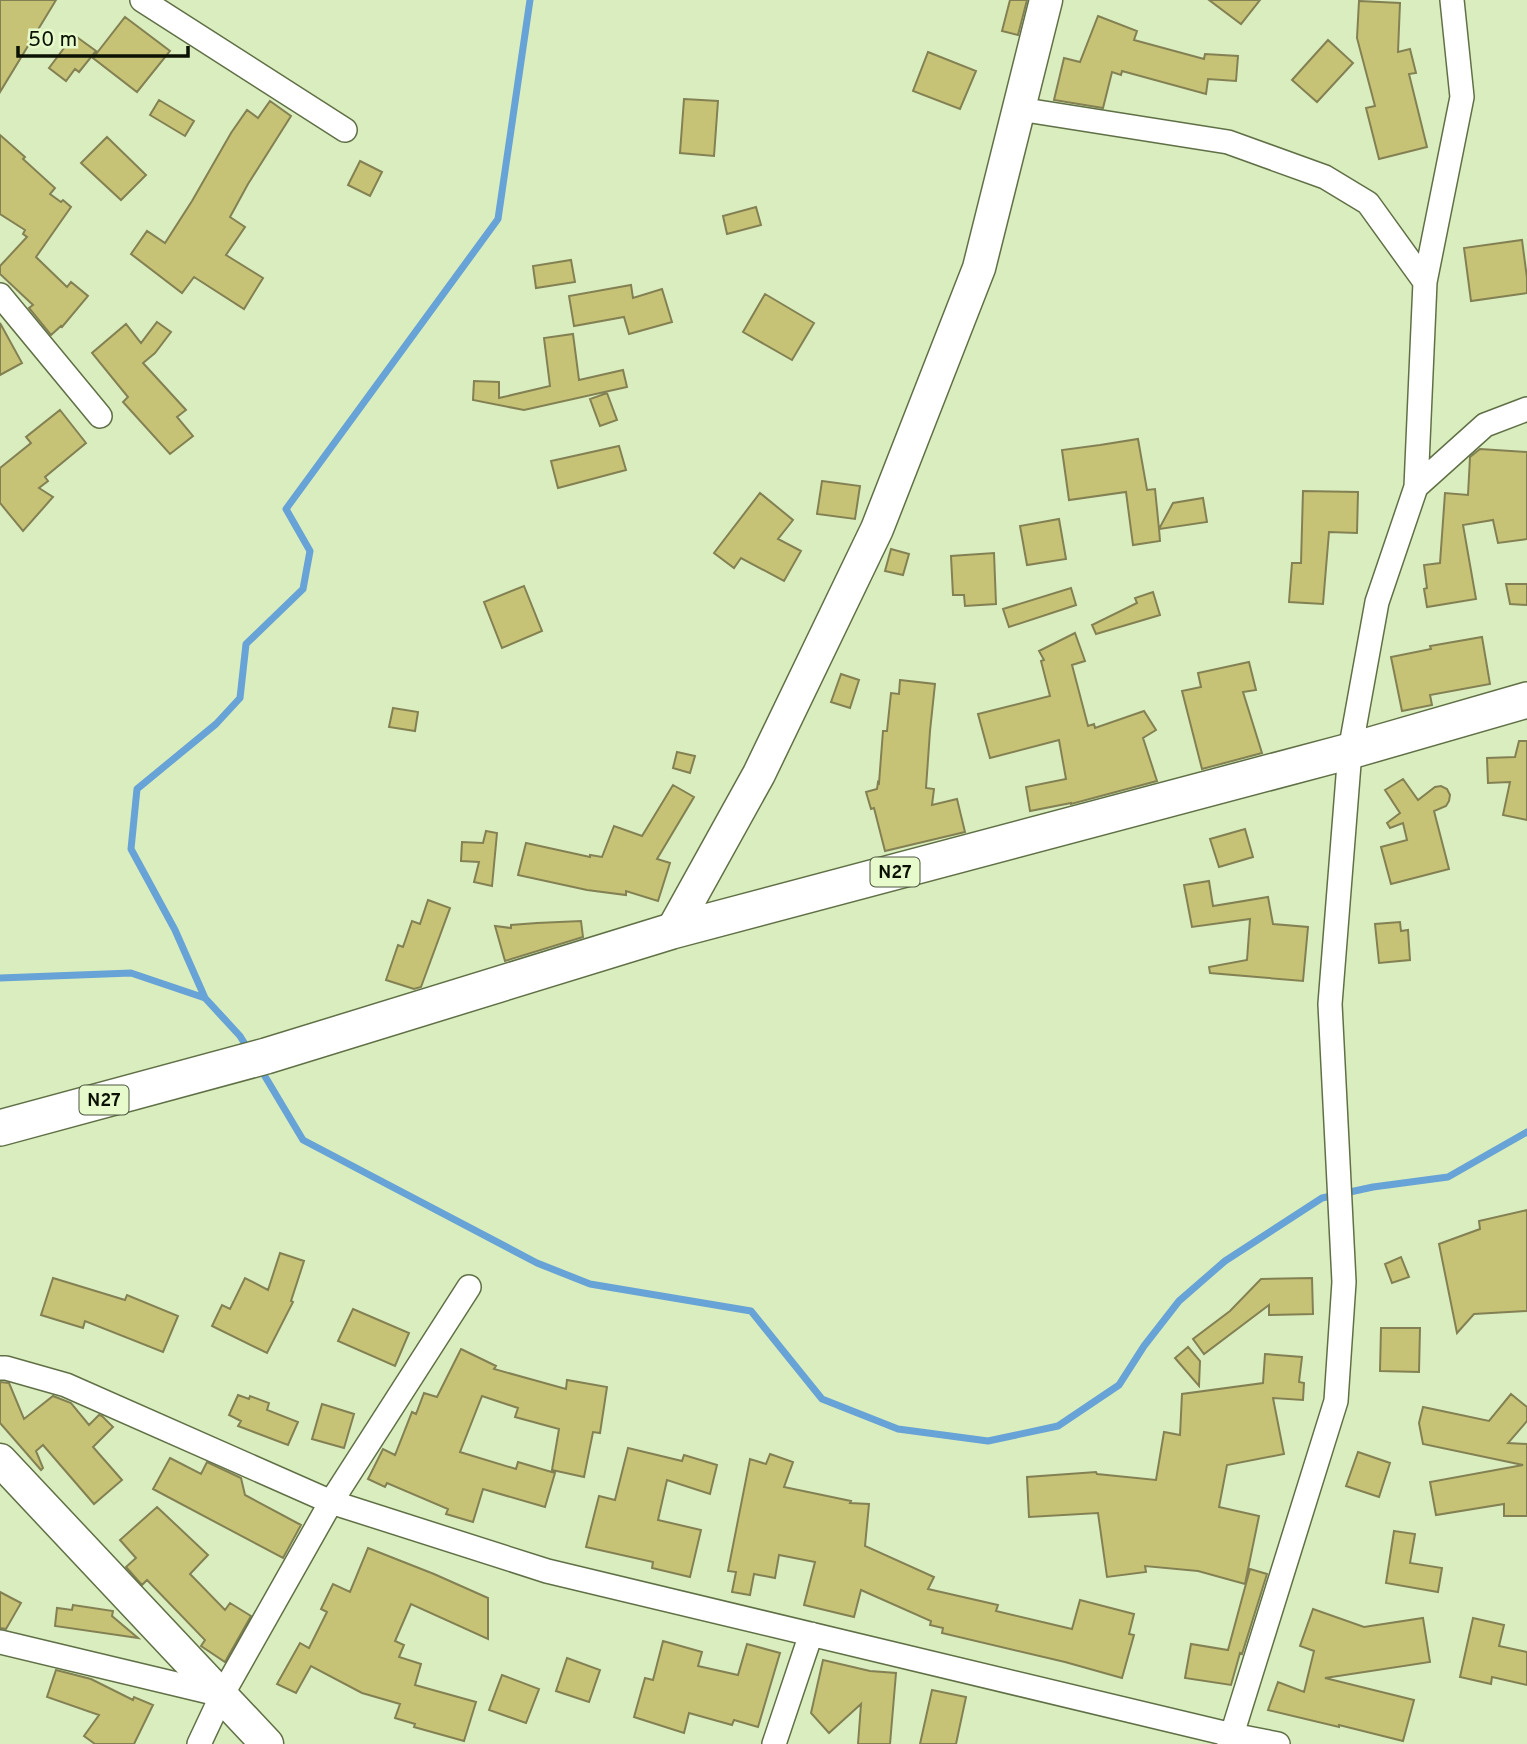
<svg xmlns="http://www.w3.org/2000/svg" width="1527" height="1744" viewBox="0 0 1527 1744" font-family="Overpass,sans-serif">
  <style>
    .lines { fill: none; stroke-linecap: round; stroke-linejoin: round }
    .stream { stroke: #67a3d6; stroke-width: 7 }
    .building { fill: #c7c376; stroke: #838153; stroke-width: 2 }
    .street-casing { stroke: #607046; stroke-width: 26 }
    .secondary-casing { stroke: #607046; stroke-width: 35 }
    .primary-casing { stroke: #607046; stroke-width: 38 }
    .street { stroke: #fff; stroke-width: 23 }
    .secondary { stroke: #fff; stroke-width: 32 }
    .primary { stroke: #fff; stroke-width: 35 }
    .labels { text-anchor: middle; stroke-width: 6; stroke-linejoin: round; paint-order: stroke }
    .shield { fill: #e7facb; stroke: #4d573f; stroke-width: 2 }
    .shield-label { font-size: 18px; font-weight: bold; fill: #0b1103 }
  </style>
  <rect width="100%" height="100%" fill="#daedbe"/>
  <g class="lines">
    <path class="stream" d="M0,978L131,973L205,998L240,1036L248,1049
      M205,998L175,930L131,849L137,789L216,724L240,698L246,644L303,589L310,551L286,509L498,219L530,0
      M260,1068L303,1140L537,1263L590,1284L751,1311L822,1399L898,1429L988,1441L1058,1426L1119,1385L1144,1346L1179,1301L1225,1261L1322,1198L1373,1187L1448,1177L1527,1132"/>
  </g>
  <path class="building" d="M0,0H56L0,92Z
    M1010,0H1027L1018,35L1002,31Z
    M1209,0H1260L1241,24Z
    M1359,1L1400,3L1398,52L1410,49L1416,73L1409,74L1427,147L1379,159L1366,108L1375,106L1357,38Z
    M1098,16L1137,31L1134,40L1204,59L1205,54L1238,56L1236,81L1208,79L1206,94L1122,71L1121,75L1112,72L1103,108L1054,100L1064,58L1080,62Z
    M125,17L170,51L137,92L93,58Z
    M74,35L96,51L79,72L75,69L66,81L49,68Z
    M1328,40L1353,63L1317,102L1292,80Z
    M928,52L976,71L960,109L913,91Z
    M684,99L718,101L714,156L680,153Z
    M159,100L194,121L185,136L150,115Z
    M270,101L291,116L248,184L230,217L245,227L226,255L263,278L244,309L194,277L182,293L131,254L147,231L165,243L192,201L231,133L247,110L258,118Z
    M0,135L25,157L23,159L55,188L50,194L61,202L63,200L71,207L36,257L67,287L71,282L88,296L62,327L61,326L51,335L29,308L33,305L0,274V266L27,237L23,234L25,230L0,214Z
    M107,137L146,175L121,200L81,163Z
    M360,161L382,172L370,196L348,185Z
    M756,207L761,225L727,234L723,216Z
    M1522,240L1527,278V293L1471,301L1464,248Z
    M571,260L575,282L536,288L533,266Z
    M631,285L633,298L662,289L672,322L629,334L624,317L574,326L569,296Z
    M765,294L814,323L792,360L743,332Z
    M157,322L171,332L155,353L143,363L186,410L177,417L193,436L170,454L123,402L128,397L92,353L126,324L141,343Z
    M0,323L22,363L0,375Z
    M573,334L579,380L623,370L627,387L524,410L473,400L474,381L499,382V398L550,386L544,338Z
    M607,393L617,420L600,426L590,399Z
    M60,410L86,443L45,477L48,481L39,488L53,497L23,531L0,503V468L31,443L26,437Z
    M1138,439L1147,490L1155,489L1159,529L1173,503L1203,498L1207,522L1159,529L1160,541L1133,545L1126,492L1069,500L1062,450L1100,445Z
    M619,446L626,470L558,488L551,461Z
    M1480,449L1527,452V539L1498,543L1493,520L1463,525L1476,599L1427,607L1424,589L1427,588L1424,565L1440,563L1445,493L1468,495L1470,457Z
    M822,481L860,486L855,519L817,514Z
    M1303,491L1358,492L1357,533L1329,532L1323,604L1289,602L1292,563H1301Z
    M760,493L793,520L778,539L801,551L784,581L741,558L734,568L714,553Z
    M1059,519L1066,559L1027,565L1020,526Z
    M891,549L909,554L903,575L885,571Z
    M994,553L996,604L965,606L964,595H953L951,556Z
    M1506,584H1527V605L1510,604Z
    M524,586L542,631L502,648L484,602Z
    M1071,588L1076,605L1009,627L1003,609Z
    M1153,592L1160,615L1096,634L1092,625L1137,603L1135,598Z
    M1075,633L1085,661L1072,665L1088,726L1094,724L1095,728L1144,711L1156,730L1143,738L1157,781L1071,804V803L1030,811L1026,787L1066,779L1059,740L990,758L978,714L1050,696L1041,661L1044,660L1039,651Z
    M1482,637L1490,684L1430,695L1432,705L1402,711L1391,657L1431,649L1430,646Z
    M1249,662L1256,690L1243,692L1262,753L1202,769L1182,691L1201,687L1198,673Z
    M841,674L859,680L850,708L831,702Z
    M900,680L935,684L930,731L926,788L934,789L932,805L957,799L965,832L885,851L874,808L871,809L866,792L877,789L878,782L879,783L883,731H887L891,693L899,694Z
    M393,708L418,712L415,731L389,727Z
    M1519,741H1527V820L1503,815L1510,782L1488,783L1487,758L1515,757Z
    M677,752L695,756L690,773L673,768Z
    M1403,779L1418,800L1435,787L1441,786L1447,789L1450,795L1449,801L1446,806L1434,811L1449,869L1391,884L1381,847L1407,840L1403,823L1390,828L1387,823L1400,813L1385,790Z
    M673,785L694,797L657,859L670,863L658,901L626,891V895L587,890L518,875L526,843L590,857V855L602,857L614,826L642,836Z
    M1245,829L1253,857L1219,867L1210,839Z
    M486,831L497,833L492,886L474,882L479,862L461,861L462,842L483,843Z
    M1209,881L1213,906L1268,897L1273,924L1308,927L1303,981L1210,973L1209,967L1247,960L1250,919L1192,927L1184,885Z
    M428,900L450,908L421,987L414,989L386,980L398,945L403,947L412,921L420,924Z
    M581,921L583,937L505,961L495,926L511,928V925L537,923Z
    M1400,922L1401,931L1408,930L1410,960L1379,963L1375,924Z
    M1527,1210V1311L1474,1314L1457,1333L1439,1244L1480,1229L1479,1221Z
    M280,1253L304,1261L291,1301L293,1302L267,1353L212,1326L222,1305L230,1309L245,1278L268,1290Z
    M1401,1257L1409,1277L1392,1283L1385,1264Z
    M53,1278L125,1300L127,1295L178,1316L163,1352L85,1321L83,1328L41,1315Z
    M1312,1278L1313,1314L1269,1315V1305L1204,1354L1193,1339L1230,1311L1261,1279Z
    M353,1309L409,1333L395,1366L338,1341Z
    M1381,1328H1420L1419,1372L1380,1371Z
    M1188,1347L1200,1361L1199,1386L1175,1358Z
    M461,1349L496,1366L494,1369L566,1389L567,1380L607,1387L600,1433L593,1432L584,1477L552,1470L559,1429L515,1417L518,1408L482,1396L460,1452L516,1469L518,1462L555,1473L545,1507L483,1489L473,1522L446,1514L448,1509L387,1483L385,1487L368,1479L383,1449L395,1455L412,1412L416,1414L424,1393L437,1397Z
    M1265,1354L1302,1357L1299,1382L1304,1383L1303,1400L1273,1398L1284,1454L1227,1465L1219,1507L1259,1516L1245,1584L1198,1571L1145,1566L1146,1572L1107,1577L1098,1513L1029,1517L1027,1477L1096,1472L1097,1474L1156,1480L1164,1432L1180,1435L1182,1394L1263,1383Z
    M0,1382L9,1383L24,1419L53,1396L71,1403L89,1425L99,1415L102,1416L113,1427L93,1447L122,1480L94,1504L43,1445L36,1451L43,1468L41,1470L0,1423Z
    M1511,1394L1527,1407V1421L1508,1443L1527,1444V1516H1504V1504L1436,1515L1430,1482L1523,1465L1423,1444L1419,1423L1423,1407L1489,1421Z
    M238,1395L249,1399L250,1396L269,1403L267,1410L298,1422L288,1445L238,1426L241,1421L229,1415Z
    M322,1404L354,1414L344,1448L312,1439Z
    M628,1448L682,1461L684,1455L717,1465L710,1494L667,1480L658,1520L701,1530L690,1577L652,1568L653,1562L586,1547L599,1496L615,1500Z
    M1358,1452L1390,1463L1379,1497L1346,1486Z
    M770,1454L793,1462L784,1487L851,1501L850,1503L869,1504L865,1546L934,1577L928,1589L998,1605L996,1611L1072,1629L1080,1600L1134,1614L1129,1634L1134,1635L1122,1678L1065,1662L942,1633L943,1628L930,1625L931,1621L861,1590L854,1617L804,1605L815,1562L779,1555L775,1578L754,1574L750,1595L732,1592L736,1572L728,1571L750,1459L766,1464Z
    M170,1458L201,1474L207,1462L241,1478L245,1495L301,1525L283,1558L153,1489Z
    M157,1507L208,1555L190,1574L225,1610L230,1603L251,1616L225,1662L201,1646L205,1640L147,1580L142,1585L126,1567L136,1558L120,1540Z
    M1394,1531L1415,1534L1410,1563L1442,1568L1438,1592L1386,1583Z
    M368,1548L434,1574L488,1598V1639L411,1604L395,1641L404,1645L399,1657L421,1664L415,1685L476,1702L464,1741L414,1727L415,1724L395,1718L400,1704L362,1693L311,1666L296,1693L277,1684L300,1643L309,1648L327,1612L321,1609L333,1584L350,1592Z
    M1250,1569L1267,1574L1242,1654L1240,1653L1231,1685L1185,1678L1191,1644L1228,1650Z
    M0,1592L21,1603L6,1629L0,1628Z
    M73,1605L113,1611L112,1616L138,1638L55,1626L57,1608L72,1610Z
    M1313,1609L1364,1627L1423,1618L1430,1662L1325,1678L1414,1700L1403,1741L1339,1725V1727L1268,1710L1278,1682L1304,1692L1314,1651L1300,1646Z
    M1473,1618L1504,1625L1499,1646L1527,1652V1685L1492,1677L1491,1684L1460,1677Z
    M663,1641L702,1652L698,1666L738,1675L747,1644L780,1653L758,1727L734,1720L732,1725L689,1713L684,1733L634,1717L645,1678L653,1680Z
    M567,1658L600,1670L589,1702L556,1691Z
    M823,1660L870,1671L896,1673L890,1744H858L861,1704L829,1733L811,1713Z
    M56,1670L91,1679L133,1700L134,1697L153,1705L134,1744H95L84,1736L99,1715L47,1697Z
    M502,1675L539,1689L526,1723L489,1710Z
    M932,1690L966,1697L956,1744H920Z"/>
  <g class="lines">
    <g class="street-casing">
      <path id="street" d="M142,0L345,130
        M1019,109L1228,142L1325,177L1368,203L1425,282
        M0,295L100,416
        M1416,487L1485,425L1527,409
        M0,1368H6L66,1385L331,1502L547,1571L1232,1735L1278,1744
        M0,1642L222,1695
        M199,1744L222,1695L331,1502L469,1287
        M774,1744L811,1634
        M1229,1744L1336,1401L1344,1282L1330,1004L1350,751L1377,602L1416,487L1425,282L1462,97L1452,0"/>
    </g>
    <g class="secondary-casing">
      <path id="secondary" d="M672,931L759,774L877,529L979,268L1046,0
        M0,1460L267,1744"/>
    </g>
    <g class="primary-casing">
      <path id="primary" d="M0,1128L266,1056L672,931L1350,751L1527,700"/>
    </g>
    <use href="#street" class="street"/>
    <use href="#secondary" class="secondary"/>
    <use href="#primary" class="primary"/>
  </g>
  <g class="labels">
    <g class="shield">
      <rect x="870.5" y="857.5" width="49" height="29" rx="5"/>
      <rect x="79.5" y="1085.5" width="49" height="29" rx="5"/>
    </g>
    <g class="shield-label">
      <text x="895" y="878">N27</text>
      <text x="104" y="1106">N27</text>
    </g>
  </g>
  <path d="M18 46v10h170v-10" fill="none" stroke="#0b1103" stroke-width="3.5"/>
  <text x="28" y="46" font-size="21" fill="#0b1103" stroke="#e7facb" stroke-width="5" paint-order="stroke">50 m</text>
</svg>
